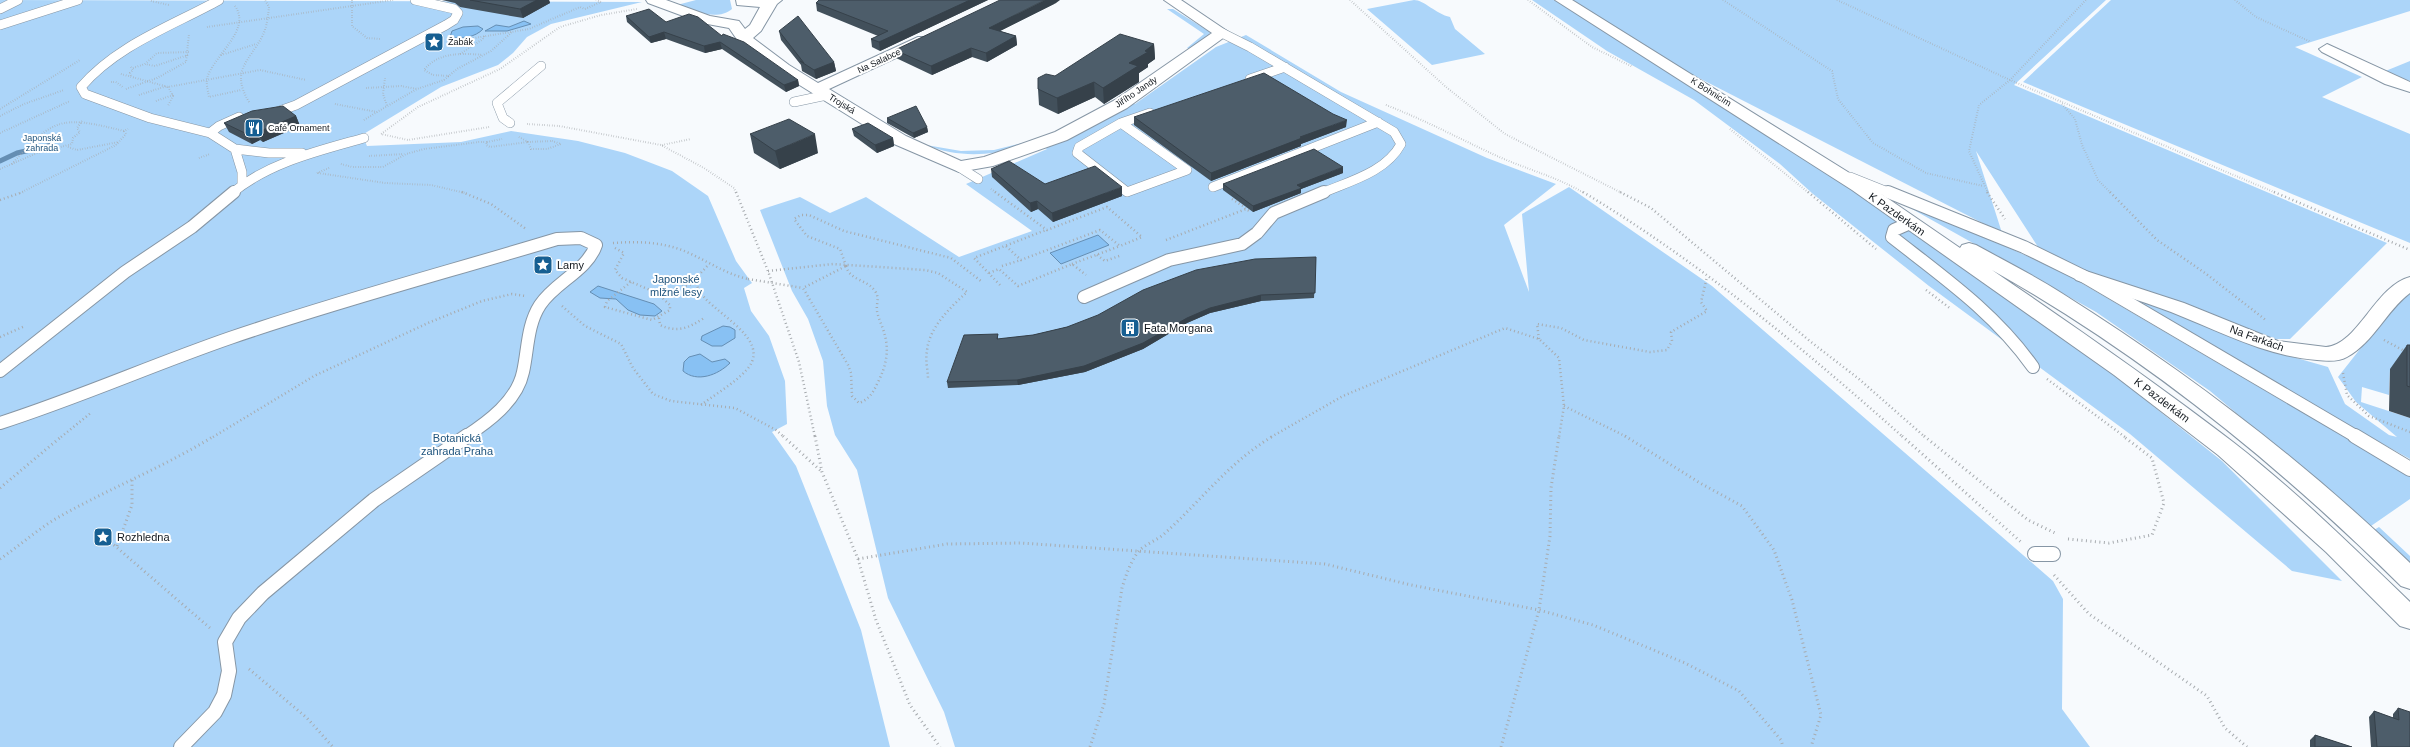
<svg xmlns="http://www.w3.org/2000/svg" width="2410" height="747" viewBox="0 0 2410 747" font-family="Arial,sans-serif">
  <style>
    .green { fill: #acd5f9 }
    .water { fill: #88c1f3; stroke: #658eb3 }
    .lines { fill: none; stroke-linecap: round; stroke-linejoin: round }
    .stream { stroke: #658eb3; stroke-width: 5 }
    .service-far2-casing { stroke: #8696a5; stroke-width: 10 }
    .service-far1-casing { stroke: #8696a5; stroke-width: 14 }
    .service-casing { stroke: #8696a5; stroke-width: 16 }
    .minor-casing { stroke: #8696a5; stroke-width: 2 }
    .tertiary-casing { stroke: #8696a5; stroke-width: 2 }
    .path-far2 { stroke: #a7abaf; stroke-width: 2; stroke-dasharray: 0.5 2; stroke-linecap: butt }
    .path-far1 { stroke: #a7abaf; stroke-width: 2.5; stroke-dasharray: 1 3; stroke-linecap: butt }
    .path { stroke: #a7abaf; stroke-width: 3; stroke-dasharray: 1 3.5; stroke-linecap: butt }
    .service-far2 { stroke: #fff; stroke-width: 9 }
    .service-far1 { stroke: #fff; stroke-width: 12 }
    .service { stroke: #fff; stroke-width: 14 }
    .minor { fill: #fff; fill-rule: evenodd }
    .tertiary { fill: #fff; fill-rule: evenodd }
    .path-bridge { stroke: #a7abaf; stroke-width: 2.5; stroke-dasharray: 1 3; stroke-linecap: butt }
    .wall { fill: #42505b }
    .shaded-wall { fill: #36414a }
    .building { fill: #4d5d6a; stroke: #36414a }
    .labels { text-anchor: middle; stroke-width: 4; stroke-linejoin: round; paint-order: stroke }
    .far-poi-label { font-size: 9px; fill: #12181e; stroke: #fff; text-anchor: start }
    .far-street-label { font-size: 9px; fill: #12181e; stroke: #fff }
    .far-park-label { font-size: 9px; fill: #20557e; stroke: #fff }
    .street-label { font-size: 11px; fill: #12181e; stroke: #fff }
    .poi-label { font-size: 11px; fill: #12181e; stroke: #fff; text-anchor: start }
    .park-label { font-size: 11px; fill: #20557e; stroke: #fff }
  </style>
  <rect width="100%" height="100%" fill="#f7fafd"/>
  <path class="green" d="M0,0L642,2L551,24L527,37L513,53L498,65L441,87L362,135L367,146L461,142L511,131L578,141L625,153L672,171L708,196L736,261L752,283L744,288L751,311L769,336L785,381L787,424L772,432L796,466L861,630L890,747H0Z
    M696,0H730L732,9C716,22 693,10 677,5Z
    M1414,0C1424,0 1436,14 1450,17L1455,29L1485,54L1432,65L1367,9Z
    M1532,0H1554L1727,107L1870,201L2089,355L2222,461L2342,581L2292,571L2130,434L1929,286L1813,194L1780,164L1694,100L1607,51Z
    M1571,0H2106L2014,85L2387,243L2290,339H2271L2085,272L2040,250L1976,151L2002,233L1654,55Z
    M2111,0H2410V11L2295,47L2362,77L2322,97L2410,134V243L2023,82Z
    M1167,9H1173L1210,32L1209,37L1189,49L1187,48L1204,34Z
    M1246,35L1341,92L1487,158L1556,184L1504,225L1529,292L1522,214L1569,187L1712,286L2053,581L2063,599L2062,709L2090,747H955L944,712L888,598L857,470L835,435L827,406L823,361L808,319L792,291L760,210L800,197L830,213L866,197L959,257L1032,231L966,184L1047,149L1044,147L1129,102L1135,104L1216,47Z
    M2410,61V81L2383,72Z
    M1065,128C1022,151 973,164 926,145L961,151L994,150L1042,138Z
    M1911,203L2066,274L2312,418L2410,472V499L2371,526L2210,391L2096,312L1905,205Z
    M2117,292L2286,355L2328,367L2345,404L2389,435L2397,437L2356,402L2338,377L2397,302L2410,292V375L2390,369L2389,395L2362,387L2361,402L2410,418V459L2307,402Z
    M2379,527L2410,556V565L2374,530Z"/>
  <path class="water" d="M524,21L531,24L507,31H485L496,25L509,27Z
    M478,26L483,29C476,37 460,40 450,37L452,31L463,27Z
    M1098,235L1109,245L1061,264L1050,253Z
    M598,286L654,304L662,311L655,316L640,315L628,310L616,299L600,298L590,292Z
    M723,326L730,327L735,330V338L722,346H712L701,340L702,336Z
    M700,354L712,362L725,359L730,363C718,375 697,383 683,371L684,362L689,357Z"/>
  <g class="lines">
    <path class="stream" d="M0,161L17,153L52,145"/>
    <g class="service-far2-casing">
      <path id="service-far2" d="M219,0C172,26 117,45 81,87L85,94L150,118L210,133L235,149L269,153H302
        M0,9L18,0
        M0,25L78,0
        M1222,33L1250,47L1394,132L1401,144C1386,172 1350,181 1322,193
        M1250,79L1285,67
        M794,102L827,95
        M271,114L296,105L446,25L454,20L458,13L454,9L415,0
        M510,123L503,118L497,103L541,66
        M1121,123L1187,170L1127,192L1077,153L1079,147Z
        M1121,123L1150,113
        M210,133L219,126L239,117
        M235,149L242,172V185
        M959,167L978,179
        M1850,177L1890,193
        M1213,187L1378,122
        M232,193C270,162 318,151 364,138"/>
    </g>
    <g class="service-far1-casing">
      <path id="service-far1" d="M1888,192L2024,247L2083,276L2357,437
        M1910,223L1894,230L1892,237C1943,277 1995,313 2033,367
        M1084,297L1169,260L1242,244L1257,233L1274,213L1324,192
        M0,371L125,272L192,227L234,192
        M0,423C78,398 152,365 230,338C338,301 448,272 557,239L581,238L596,245C587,271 555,282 540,305C527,325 528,350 523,372C517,401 488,422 465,437"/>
    </g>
    <g class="service-casing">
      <path id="service" d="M2355,436L2410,469
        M2035,554H2053
        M181,747L215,712L224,695L229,671L225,642L239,618L263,593L374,500L467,436"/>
    </g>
    <g class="minor-casing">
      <path id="minor" d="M646,0H666L710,16L739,21L745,29L750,25L760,7L737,5L736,0H782L777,4L761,31L753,38L789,65L818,83L918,37H928L931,40L928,43L829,89L906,136L961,161L984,157L1055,132L1115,100L1212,33L1164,0H1181L1230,33L1127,108L1067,140L993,166L959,172L894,144L777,71L738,41L729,28L702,23L648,3Z
        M2327,44L2410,82V92L2385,84L2322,52L2319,49Z
        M2083,270L2184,303L2278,341L2326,347C2358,345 2375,286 2410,277V293C2386,311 2374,342 2347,357C2339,362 2326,361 2317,360C2265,356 2219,331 2171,312C2140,300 2107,291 2076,280L2073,276L2076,272Z"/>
    </g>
    <g class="tertiary-casing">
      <path id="tertiary" d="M1555,0H1572L1864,182L1960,248L1962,245L1969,243L1976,245C2005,261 2035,276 2063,294C2187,372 2304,461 2410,563V589L2401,586C2277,463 2144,356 1992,270C2074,326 2155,382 2233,442C2296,491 2353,547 2410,602V629L2400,626L2326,552L2218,455L2114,375L1852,190Z"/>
    </g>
    <path class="path-far2" d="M352,0V26L367,38L381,39
      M1350,0L1446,87L1505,134L1622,193
      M1528,0L1592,47L1633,67
      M1723,0L1832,71L1838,99L1873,143L1926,173L1983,186
      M1837,0L2010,80L2276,193
      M2235,0L2256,17L2311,42
      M151,1L169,5
      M235,6C252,30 214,55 207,78C206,84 208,91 209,97L241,90
      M207,27L393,0
      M456,41L529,29L580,7L585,9L601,2L596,0
      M460,54L483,39L484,36
      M188,55L155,66L145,64L157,53L189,52
      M221,55L256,44
      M131,67L133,70L130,73L131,76
      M133,68L145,64
      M121,74L168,87L260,70L306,80
      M449,76L433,75L424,70C438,52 462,53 483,55
      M385,78L383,94L387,106
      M111,82H116L124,88
      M168,87L173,96L168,106
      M366,88L401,86L417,89
      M126,89L157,78L186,62L189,34
      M139,95L167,86
      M156,101L173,95
      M249,102C230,70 249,62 263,35C267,26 268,16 269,7L265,0
      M335,104L377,112L417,89L444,80L457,69L491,51L512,32
      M2062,104L2075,119L2082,145L2098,180L2111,193
      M1386,105C1425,120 1460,139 1497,156C1526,169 1557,177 1584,193
      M0,109L80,60
      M0,116L24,104L64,90
      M364,120L377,112
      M527,124L559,126L661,145L704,168L734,188L736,193
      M489,127L408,140L381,134L418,107L500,69L560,27L601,15L637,9
      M1730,129L1809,193
      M0,133L70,101
      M519,137L528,142
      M552,141L561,144L547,149H531L528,142Z
      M487,142L502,139
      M662,145L691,139
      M68,147L77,150L119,142
      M369,156L404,154
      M199,158L210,154
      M12,164C54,116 63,116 124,131L128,129
      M341,164L352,167H383L406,154L424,149L479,142H487L486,145L490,147L528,142
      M0,169L37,153L72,144L73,138L80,132L77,128L82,121
      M317,173L329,168
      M318,173L385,183L431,185L465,193
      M991,189L997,193
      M20,193L116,145L126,134L124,131
      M1988,193L1969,151L1979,105L2010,80L2086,0"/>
    <path class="path-far1" d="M462,192L491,204L526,229
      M736,192L768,271L799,362L815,437
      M995,192L1047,230L1107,207L1142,237L1120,246L1100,230L1021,260L1006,246
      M1583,192C1698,261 1803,348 1903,437
      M1620,192L1651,208L1811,342L1859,379L1925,437
      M1808,192L1876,249
      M1987,192L2005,219
      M2110,192L2157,240L2205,273L2267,321
      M2274,192L2410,250
      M1232,199L1246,208
      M0,200L23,192
      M1166,240L1246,209L1251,212
      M613,243C639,241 665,242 689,253C709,262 726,274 748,279
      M615,248L624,253L615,270L622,278L657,293L696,283
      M1097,255L1105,261L1122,255
      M1072,264L1120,246
      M846,266C850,281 867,279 875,291C880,298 876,303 877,311C878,317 881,323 883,329C890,349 887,365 877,384C873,393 868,400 859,403L852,396L851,373L848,365L803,288Z
      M846,266L840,249L807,236L794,219L801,215H809L844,231L951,258L981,281
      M846,266L847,265
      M1002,266L1021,260
      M768,271L833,264L925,270L938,273L967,292C951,307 929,327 927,351C925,360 928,370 928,379
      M989,273L999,269L1018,286L1072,264L1086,275
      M631,282L607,301L605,307L652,320L670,310V305L657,293
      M1000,285L974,258L1046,230
      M1926,290L1951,309
      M562,306L585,326L621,344L633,368L653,394L671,401L735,408L776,430L784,437
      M659,318L660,325C677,333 689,328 704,318
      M0,337L25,326
      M1539,339L1537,324L1561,328L1584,340L1650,352L1667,350L1672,341L1671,332L1707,311L1701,302L1707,277
      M2384,340L2410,354
      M2343,373L2347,395L2369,416L2410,432
      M2047,379L2125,437
      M701,405C717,393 737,382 749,367C771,336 707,311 698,288C697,285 698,280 698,276L709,264
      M1564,406L1627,437
      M61,437L92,412
      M213,437L314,376L428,323L482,301L512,294L525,296
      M1271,437L1343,396L1505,328L1539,339L1559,358L1564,406L1559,437"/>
    <path class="path" d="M783,436L822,472
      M815,436L822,472L858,559L876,620L910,705L940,747
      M1625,436L1700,483L1742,506L1774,550L1792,600L1821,715L1811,747
      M1902,436L2021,542
      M1924,436L2028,520L2055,533
      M0,488L62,436
      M107,539L210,628
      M2068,539L2109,543L2152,535L2164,503L2152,458L2123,436
      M117,546L132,505V478
      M0,559C19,546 37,530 57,518C108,489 164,467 214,436
      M858,559L947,544L1021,543L1325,564L1411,585L1539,610L1593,625L1685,663L1739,691L1781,740L1783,747
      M2054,575L2089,614L2207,696L2225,728L2247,747
      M249,669L307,718L333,747
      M1090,747L1104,704L1122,588C1126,575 1130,563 1138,552C1145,544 1156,541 1164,534C1201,501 1228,463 1273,436
      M1501,747L1539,610L1550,536L1551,488L1559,436"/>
    <use href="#service-far2" class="service-far2"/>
    <use href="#service-far1" class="service-far1"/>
    <use href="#service" class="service"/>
    <use href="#minor" class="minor"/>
    <use href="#tertiary" class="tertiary"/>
    <path class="path-bridge" d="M748,279L803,288"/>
  </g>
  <path class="wall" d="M442,0H549L550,3L523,18L460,7L455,3Z
    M988,0L880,51L872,47L871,39L878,36L817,11L816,3Z
    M1056,3L1000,31L1016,36L1017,45L987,62L972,57L932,75L896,58L895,50Z
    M626,16L666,22L722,36L798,80L799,86L786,92L722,49L705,53L666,39L651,43L627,22Z
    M779,31L834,62L836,71L816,79L802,71L801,65L781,40Z
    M1154,44L1155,59L1148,64V67L1139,73V82L1104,104L1095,97L1058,114L1039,105L1038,89L1055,76Z
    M296,116L300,126L263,142L260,140L252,144L229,132L224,123Z
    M1134,117L1346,127L1301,144V146L1211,181L1134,125Z
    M887,118L927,127L928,132L914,138L887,123Z
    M852,129L893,138L894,146L877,153L854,136Z
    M750,134L818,153L780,169L754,153Z
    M991,169L1045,184L1122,196L1053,222L1038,209L1031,212L992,177Z
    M1343,173L1301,189V193L1253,212L1223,190V184Z
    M1316,257L1314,298L1261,301L1210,313L1187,323L1143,349L1085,372L1018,385L948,388L947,382L998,334V339L1033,335L1067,327Z
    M2407,345H2410V418L2389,411L2390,369Z
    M2398,708L2410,747H2371L2369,717L2374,711L2393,718V714Z
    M2315,735L2352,747H2310V740Z"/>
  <path class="shaded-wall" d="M537,0H549L550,3L523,18L520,9Z
    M970,0H988L880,51L879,42Z
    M1045,0H1060L1056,3L990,36L989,28Z
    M664,32L666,39L651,43L649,37Z
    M1016,36L1017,45L987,62L986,53Z
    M720,42L722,49L705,53L704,46Z
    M1154,44L1155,59L1148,64V67L1139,73V82L1104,104L1103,88L1129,63L1145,51Z
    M971,48L972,57L932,75L931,66Z
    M834,62L836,71L816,79L814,70Z
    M798,80L799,86L786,92L784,85Z
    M1094,82L1095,97L1058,114L1057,98Z
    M296,116L300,126L263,142L258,132Z
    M1347,120L1346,127L1301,144V146L1211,181V173L1300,137Z
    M927,127L928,132L914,138L913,133Z
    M255,131L260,140L252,144L247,134Z
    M815,134L818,153L780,169L775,151Z
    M893,138L894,146L877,153L875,145Z
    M1343,167V173L1301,189V193L1253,212V206L1297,185Z
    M1122,187V196L1053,222L1052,213Z
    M1037,201L1038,209L1031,212L1030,203Z
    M1261,295V301L1210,313L1187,323L1143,349L1085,372L1018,385L1017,380L1187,318L1210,308Z"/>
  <path class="building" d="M470,0H537L520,9Z
    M819,0H970L879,42L871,39L888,31L816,3Z
    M1000,0H1045L989,28L1016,36L986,53L971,48L931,66L895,50Z
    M649,9L666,22L689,14L698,17L722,36L723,34L744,42L798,80L784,85L720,42L704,46L664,32L649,37L626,16Z
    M798,16L834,62L814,70L800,61L804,63L779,31Z
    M1120,34L1154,44L1145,51L1148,52L1129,63L1138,66L1103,88L1094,82L1057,98L1038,89V78L1046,74L1055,76Z
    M1264,73L1333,114L1347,120L1300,137L1302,138L1211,173L1134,117Z
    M283,106L296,116L258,132L255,131L247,134L224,123L252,111Z
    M916,106L927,127L913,133L887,118Z
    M789,119L815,134L775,151L750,134Z
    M868,123L893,138L875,145L852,129Z
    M1314,149L1343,167L1297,185L1302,188L1253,206L1223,184Z
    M1009,161L1045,184L1095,166L1122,187L1052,213L1037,201L1030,203L991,169Z
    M1316,257L1315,293L1261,295L1210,308L1187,318L1143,343L1084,366L1017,380L947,382L964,335L998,334L997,339L1033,335L1067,327L1098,315L1143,290L1196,270L1255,259Z
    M2407,345H2410V387L2407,386Z
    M2398,708L2410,712V747H2377L2374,711L2399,720Z
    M2315,735L2352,747H2315Z"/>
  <defs>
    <g id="sight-square" transform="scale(1)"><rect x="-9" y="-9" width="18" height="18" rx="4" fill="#165f92" stroke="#fff"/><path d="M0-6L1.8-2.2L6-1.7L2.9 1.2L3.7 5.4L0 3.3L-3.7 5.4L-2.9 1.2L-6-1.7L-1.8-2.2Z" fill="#fff"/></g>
    <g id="restaurant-square" transform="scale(1)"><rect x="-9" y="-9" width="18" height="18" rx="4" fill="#165f92" stroke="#fff"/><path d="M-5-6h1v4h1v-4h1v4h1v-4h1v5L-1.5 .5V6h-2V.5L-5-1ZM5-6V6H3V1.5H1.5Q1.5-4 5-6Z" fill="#fff"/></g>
    <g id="building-square" transform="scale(1)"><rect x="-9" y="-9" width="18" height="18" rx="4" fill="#165f92" stroke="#fff"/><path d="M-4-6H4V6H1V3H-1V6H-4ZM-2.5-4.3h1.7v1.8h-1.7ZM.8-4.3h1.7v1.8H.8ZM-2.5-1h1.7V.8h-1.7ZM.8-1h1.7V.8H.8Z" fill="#fff"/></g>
  </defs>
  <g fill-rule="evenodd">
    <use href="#sight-square" x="434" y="42"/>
    <use href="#restaurant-square" x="254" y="128"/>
    <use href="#sight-square" x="543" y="265"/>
    <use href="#building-square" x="1130" y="328"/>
    <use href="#sight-square" x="103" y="537"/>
  </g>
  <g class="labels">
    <g class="far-poi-label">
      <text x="448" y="45">Žabák</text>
      <text x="268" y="131">Café Ornament</text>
    </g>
    <g class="far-street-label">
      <text transform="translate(879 61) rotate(-25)" y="3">Na Salabce</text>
      <text transform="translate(1136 92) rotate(-34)" y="3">Jiřího Jandy</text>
      <text transform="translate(1711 92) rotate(32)" y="3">K Bohnicím</text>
      <text transform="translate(842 104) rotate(32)" y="3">Trojská</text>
    </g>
    <g class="far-park-label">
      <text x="42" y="141">Japonská<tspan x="42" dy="10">zahrada</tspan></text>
    </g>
    <g class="street-label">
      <text transform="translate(1897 214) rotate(35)" y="4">K Pazderkám</text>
      <text transform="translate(2257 338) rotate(20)" y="4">Na Farkách</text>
      <text transform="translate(2162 400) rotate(37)" y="4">K Pazderkám</text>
    </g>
    <g class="poi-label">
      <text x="557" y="269">Lamy</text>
      <text x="1144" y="332">Fata Morgana</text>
      <text x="117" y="541">Rozhledna</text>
    </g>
    <g class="park-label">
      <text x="676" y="283">Japonské<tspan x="676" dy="13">mlžné lesy</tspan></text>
      <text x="457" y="442">Botanická<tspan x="457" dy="13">zahrada Praha</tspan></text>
    </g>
  </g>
</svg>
